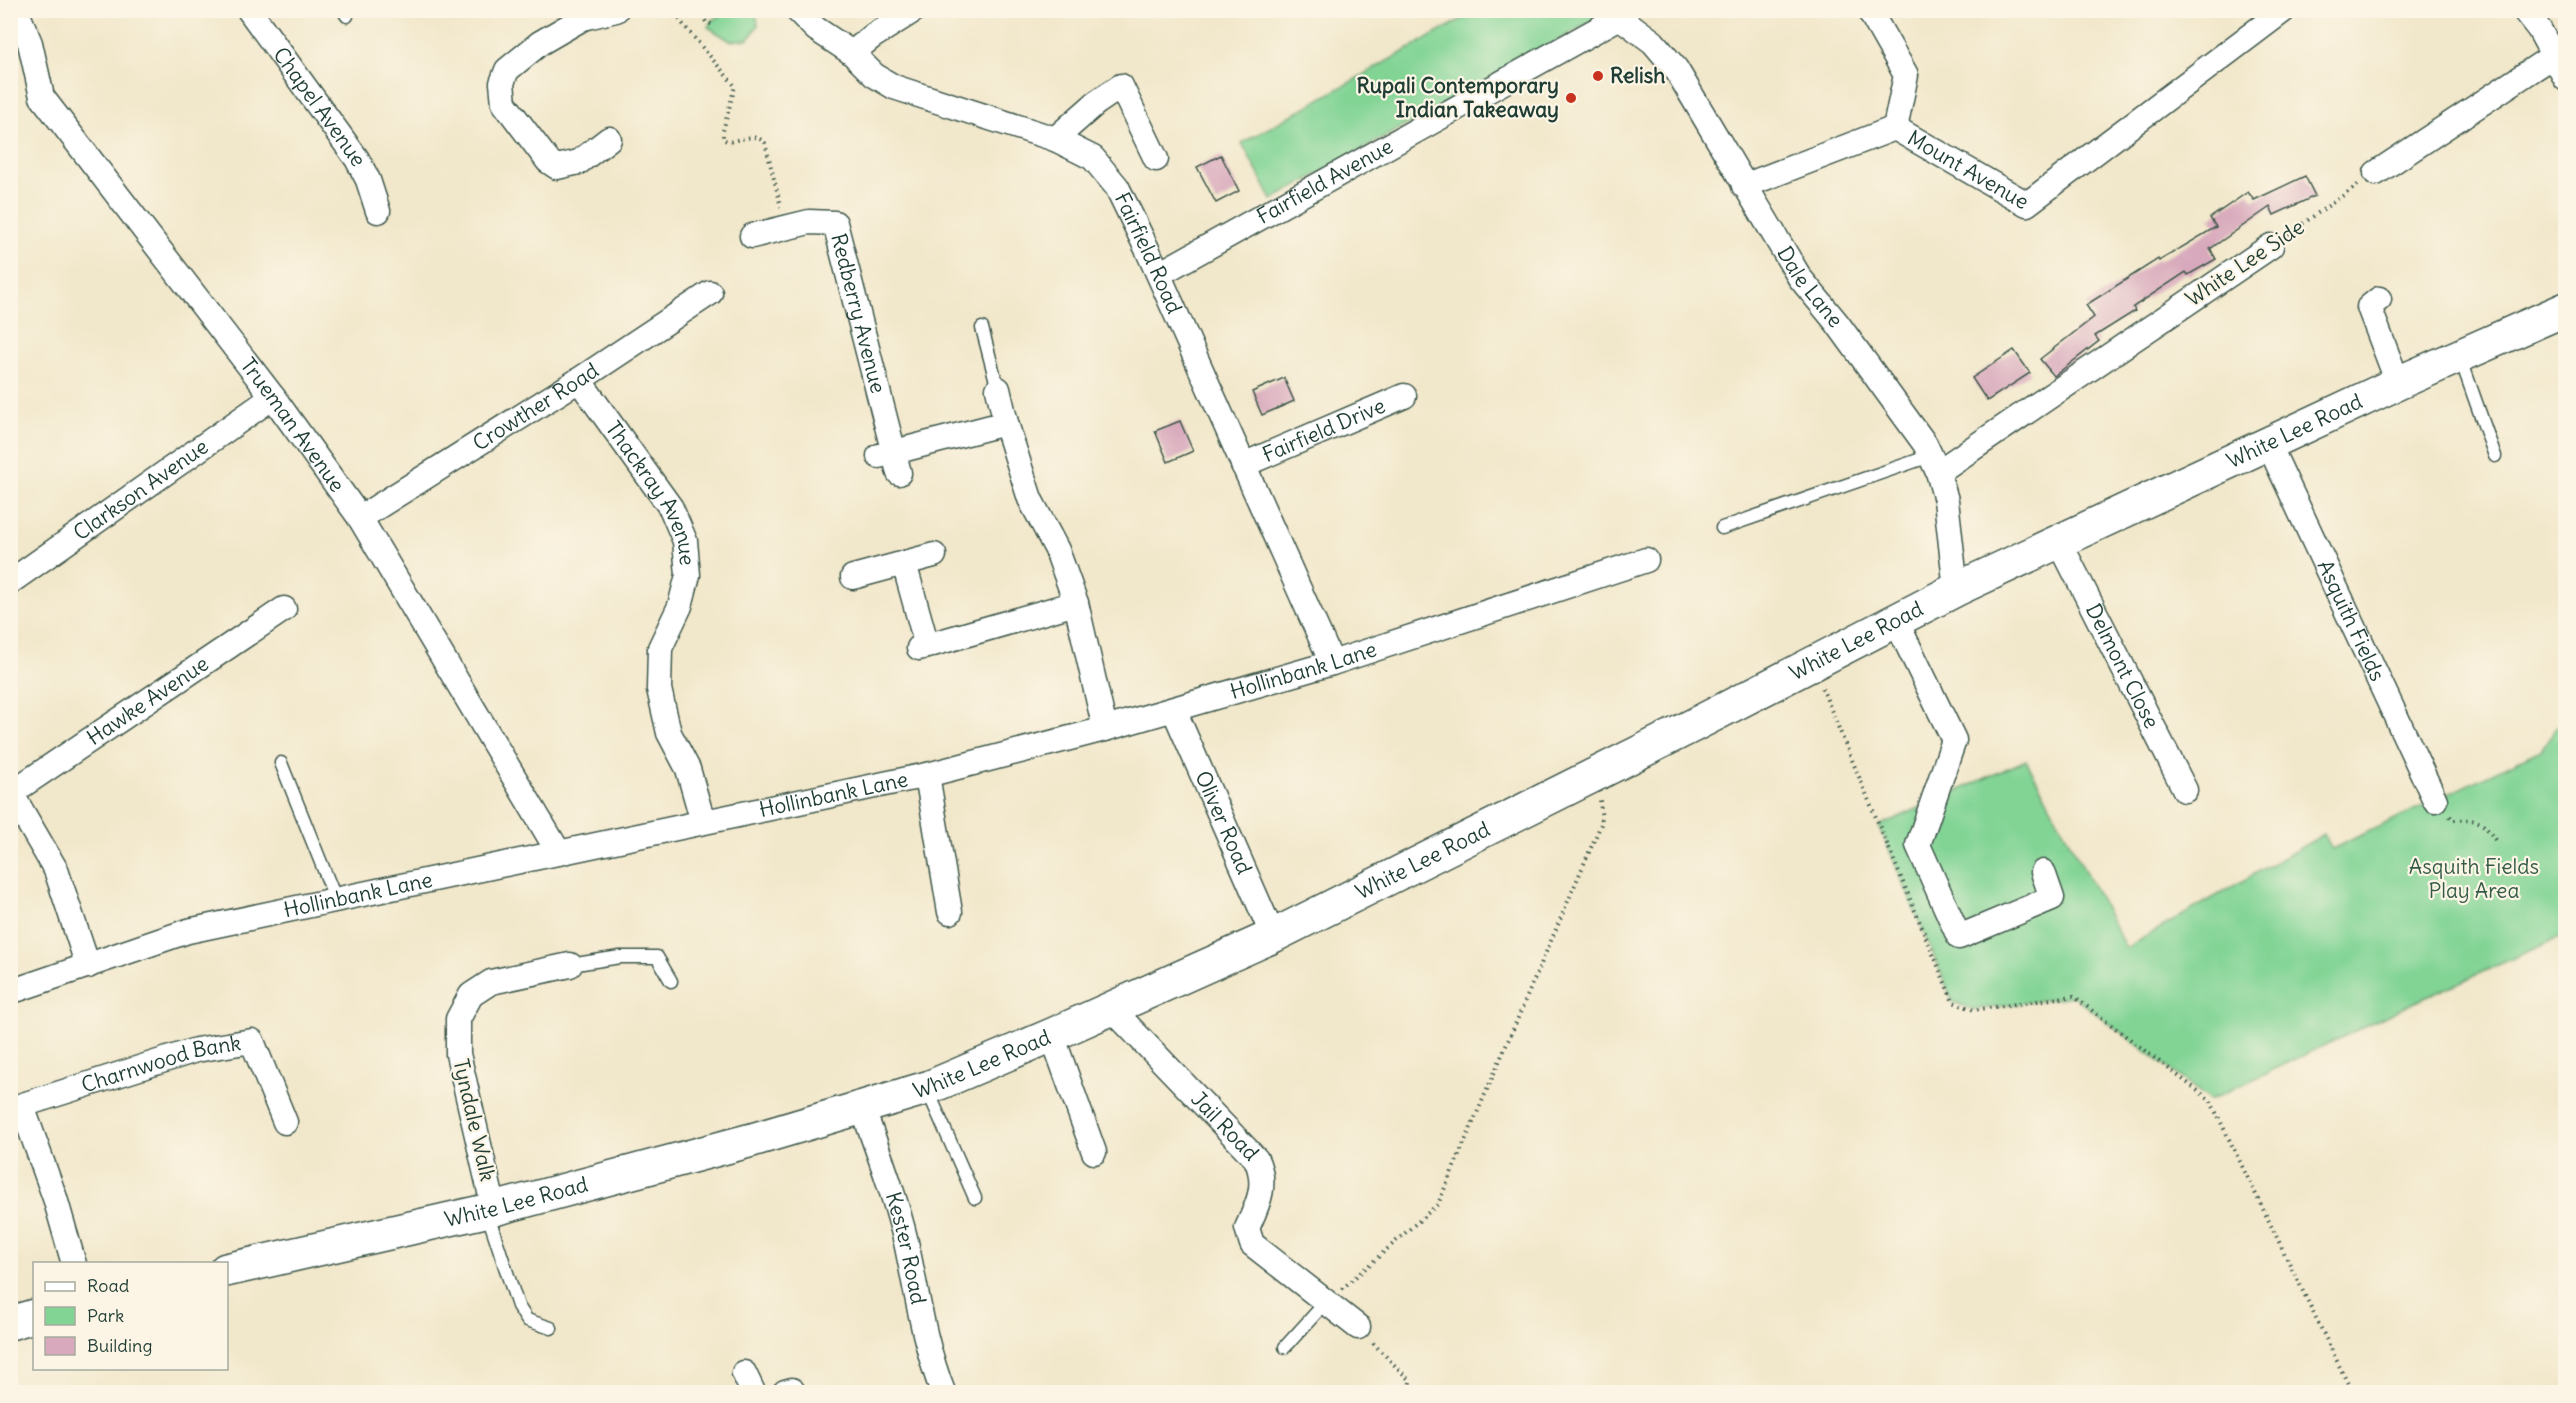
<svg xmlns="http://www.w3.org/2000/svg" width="2576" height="1403" viewBox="0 0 2576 1403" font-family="Delius,sans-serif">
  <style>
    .green { fill: #82d495; stroke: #508864; stroke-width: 1.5 }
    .building { fill: #d8a9bc }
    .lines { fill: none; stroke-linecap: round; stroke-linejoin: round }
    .service-casing { stroke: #3e564a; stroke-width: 15 }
    .minor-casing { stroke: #3e564a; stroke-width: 27 }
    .secondary-casing { stroke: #3e564a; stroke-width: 36 }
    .path { stroke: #3e564a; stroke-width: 4; stroke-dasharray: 1.5 4.5; stroke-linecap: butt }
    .service { stroke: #fff; stroke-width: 12 }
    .minor { stroke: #fff; stroke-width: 24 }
    .secondary { stroke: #fff; stroke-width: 33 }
    .poi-dot { fill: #c8321e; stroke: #fcf5e5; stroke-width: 2 }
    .labels { text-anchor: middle; stroke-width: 4.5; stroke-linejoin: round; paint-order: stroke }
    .poi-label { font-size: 21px; font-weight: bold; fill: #1f3d34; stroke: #fcf5e5; text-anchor: start }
    .street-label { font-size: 21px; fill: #1f3d34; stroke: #fcf5e5 }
    .park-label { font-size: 21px; fill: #335b47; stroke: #fcf5e5 }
  </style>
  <rect width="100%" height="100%" fill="#fcf5e5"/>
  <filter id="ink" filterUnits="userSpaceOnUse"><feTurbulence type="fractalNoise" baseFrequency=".0167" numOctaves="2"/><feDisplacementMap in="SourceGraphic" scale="12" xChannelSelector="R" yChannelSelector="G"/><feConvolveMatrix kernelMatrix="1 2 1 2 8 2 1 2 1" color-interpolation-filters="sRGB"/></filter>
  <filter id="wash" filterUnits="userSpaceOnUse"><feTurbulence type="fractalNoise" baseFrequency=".008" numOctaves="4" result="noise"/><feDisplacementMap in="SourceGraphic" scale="24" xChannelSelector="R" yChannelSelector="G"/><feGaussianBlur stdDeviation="1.35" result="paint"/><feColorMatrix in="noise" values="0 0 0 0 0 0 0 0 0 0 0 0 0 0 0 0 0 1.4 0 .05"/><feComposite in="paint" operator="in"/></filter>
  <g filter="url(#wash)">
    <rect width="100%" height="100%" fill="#f1e7ca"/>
    <path class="green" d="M728,11H756L758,25L749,39L730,41L708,27L711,21Z
      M1476,11H1592L1594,20L1272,200L1242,143Z
      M2558,726L2566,728L2565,935L2409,1005L2210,1100L2073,996L1974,1010L1953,1002L1879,826L2026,760L2126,948L2324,834L2332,849L2541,750Z"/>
    <g id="blocks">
      <path class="building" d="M1221,155L1239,191L1216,203L1197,167Z
        M2305,176L2315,196L2274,215L2270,207L2210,249L2216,259L2188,275L2186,272L2133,307L2135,311L2095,336L2099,341L2054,376L2040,359L2094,317L2086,305L2158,259L2159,261L2216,227L2210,218L2248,192L2254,200Z
        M2014,350L2030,373L1987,401L1972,378Z
        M1284,378L1294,401L1262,415L1252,392Z
        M1180,421L1193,451L1168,462L1155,431Z"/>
    </g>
  </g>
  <g filter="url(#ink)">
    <use href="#blocks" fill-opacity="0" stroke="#3e564a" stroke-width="1.5"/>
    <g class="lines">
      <g class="service-casing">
        <path id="service" d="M343,10L347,16
          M982,328L998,389
          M2460,357L2495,456
          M1722,528L1930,456
          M281,763L336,900
          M570,965L620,957H657L671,981
          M927,1089L975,1198
          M487,1212L518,1306L527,1320L551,1328
          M1285,1347L1326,1302"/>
      </g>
      <g class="minor-casing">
        <g id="minor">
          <path id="s1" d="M16,10L30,43L42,97L273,397L360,518L559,853"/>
          <path id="s2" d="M249,10L357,159L368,180L378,211"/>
          <path id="s3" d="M797,10L816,29L852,53L874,75L894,87L1055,139L1093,158L1117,187L1148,251L1332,663"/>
          <path id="s4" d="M1610,10L1653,42L1676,69L1800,278L1837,323L1925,444L1938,472L1946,500L1956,590"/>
          <path d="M1869,10L1906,75L1895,128"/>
          <path d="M2524,10L2539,29L2566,79"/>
          <path d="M852,53L873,36L914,10"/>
          <path d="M609,139L579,162L557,167L548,161L504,103L502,83L507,70L540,43L583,18L616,10"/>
          <path d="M1055,139L1096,103L1121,86L1156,159"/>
          <path d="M2376,173L2553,56"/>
          <path id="s5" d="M1744,186L1895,128L2027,204L2284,10"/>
          <path id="s6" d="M752,236L809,222L835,223L899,473"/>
          <path id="s7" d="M1159,274L1618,18"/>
          <path d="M2379,299L2369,307L2398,383"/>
          <path id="s8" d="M579,380L671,508L685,541L688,575L680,606L660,648L659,689L669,733L688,769L703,822"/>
          <path d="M998,389L1006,423L1030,499L1057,550L1076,603L1105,729"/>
          <path id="s9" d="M2268,443L2435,800"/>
          <path d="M879,456L1006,423"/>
          <path id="s10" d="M1243,465L1404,396"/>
          <path d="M1938,472L2271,246"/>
          <path id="s11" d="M360,518L579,380L710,293"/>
          <path id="s12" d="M2060,543L2185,790"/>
          <path d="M904,563L927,646"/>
          <path d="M853,577L934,555"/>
          <path id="s13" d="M10,582L273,397"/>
          <path d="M1896,621L1954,740L1918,845L1959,937L2052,898L2043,872"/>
          <path d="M919,648L1076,603"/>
          <path id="s14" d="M1174,710L1273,936"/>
          <path d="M927,775L950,912"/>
          <path d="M10,791L56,870L88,966"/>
          <path id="s15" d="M11,793L284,609"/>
          <path id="s16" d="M10,992L188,931L927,775L1105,729L1332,663L1646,560"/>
          <path id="s17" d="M1111,1008L1256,1159C1268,1185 1258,1204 1247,1228L1252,1244L1358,1327"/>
          <path d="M1052,1035L1094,1152"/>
          <path d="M22,1106L55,1198L74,1264"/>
          <path id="s18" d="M862,1107C878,1151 895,1196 906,1242C917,1293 924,1344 943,1392"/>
          <path id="s19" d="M10,1109L196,1050L252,1041L285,1122"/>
          <path d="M494,1209L458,1054V1019L471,995L491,982L570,965"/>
          <path d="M744,1373L753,1392"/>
          <path d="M785,1392L792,1390"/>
        </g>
      </g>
      <g class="secondary-casing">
        <g id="secondary">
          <path id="s20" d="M226,1270L494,1209L752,1140L930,1087L1052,1035L1273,936L1692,726L1957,589L2398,383L2566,309"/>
          <path d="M10,1323L34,1316"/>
        </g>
      </g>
      <path class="path" d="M671,10L735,86L723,131V139L729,142C742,139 756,133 765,143L781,207
        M699,10L706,22L713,25
        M2288,234L2358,185
        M1822,688L1953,1002L1974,1010L2073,996L2210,1100L2352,1392
        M2450,816L2453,820C2477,819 2481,819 2495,840
        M1342,1289L1438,1204L1602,822L1600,800
        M1373,1343L1410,1381L1409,1392"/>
      <use href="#service" class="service"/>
      <use href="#minor" class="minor"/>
      <use href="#secondary" class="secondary"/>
    </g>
  </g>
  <g class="poi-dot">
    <circle cx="1598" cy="76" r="6"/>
    <circle cx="1571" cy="98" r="6"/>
  </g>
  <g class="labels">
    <g class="poi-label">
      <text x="1610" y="83">Relish</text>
      <text x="1559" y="93" text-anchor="end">Rupali Contemporary<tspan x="1559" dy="24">Indian Takeaway</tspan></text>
    </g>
    <g class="street-label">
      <text dy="7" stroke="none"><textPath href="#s2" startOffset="120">Chapel Avenue</textPath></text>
      <text dy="7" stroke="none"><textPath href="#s5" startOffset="246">Mount Avenue</textPath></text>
      <text dy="7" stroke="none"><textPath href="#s7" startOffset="190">Fairfield Avenue</textPath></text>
      <text dy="7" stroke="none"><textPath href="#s3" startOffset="447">Fairfield Road</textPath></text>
      <text transform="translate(2245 263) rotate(-34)" y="7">White Lee Side</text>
      <text dy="7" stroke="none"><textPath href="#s4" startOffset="345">Dale Lane</textPath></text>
      <text dy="7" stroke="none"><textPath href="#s6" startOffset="178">Redberry Avenue</textPath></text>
      <text dy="7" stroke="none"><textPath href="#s11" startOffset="208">Crowther Road</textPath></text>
      <text dy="7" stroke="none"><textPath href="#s1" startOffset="504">Trueman Avenue</textPath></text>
      <text dy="7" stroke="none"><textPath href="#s10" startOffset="88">Fairfield Drive</textPath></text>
      <text dy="7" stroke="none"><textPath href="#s20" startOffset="2242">White Lee Road</textPath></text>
      <text dy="7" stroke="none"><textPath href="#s13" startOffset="160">Clarkson Avenue</textPath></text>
      <text dy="7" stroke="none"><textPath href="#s8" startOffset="136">Thackray Avenue</textPath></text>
      <text dy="7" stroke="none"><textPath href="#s9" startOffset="196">Asquith Fields</textPath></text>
      <text dy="7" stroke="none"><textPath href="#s20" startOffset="1756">White Lee Road</textPath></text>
      <text dy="7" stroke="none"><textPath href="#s12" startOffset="138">Delmont Close</textPath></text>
      <text dy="7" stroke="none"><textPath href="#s16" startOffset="1334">Hollinbank Lane</textPath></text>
      <text dy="7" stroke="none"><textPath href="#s15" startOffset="165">Hawke Avenue</textPath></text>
      <text dy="7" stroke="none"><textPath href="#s16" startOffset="848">Hollinbank Lane</textPath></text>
      <text dy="7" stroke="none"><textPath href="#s14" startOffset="123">Oliver Road</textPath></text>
      <text dy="7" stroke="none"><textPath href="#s20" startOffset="1270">White Lee Road</textPath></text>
      <text dy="7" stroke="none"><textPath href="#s16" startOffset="362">Hollinbank Lane</textPath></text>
      <text dy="7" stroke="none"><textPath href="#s20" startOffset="784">White Lee Road</textPath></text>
      <text dy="7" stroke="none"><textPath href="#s19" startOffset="158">Charnwood Bank</textPath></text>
      <text transform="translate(474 1120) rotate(77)" y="7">Tyndale Walk</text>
      <text dy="7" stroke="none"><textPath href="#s17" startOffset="164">Jail Road</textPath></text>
      <text dy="7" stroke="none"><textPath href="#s20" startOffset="298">White Lee Road</textPath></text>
      <text dy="7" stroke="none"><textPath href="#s18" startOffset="148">Kester Road</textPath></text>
    </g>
    <g class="park-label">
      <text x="2474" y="874">Asquith Fields<tspan x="2474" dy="24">Play Area</tspan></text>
    </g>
  </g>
  <rect width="2576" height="1403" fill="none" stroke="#fcf5e5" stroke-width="36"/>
  <rect x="33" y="1262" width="195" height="108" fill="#fcf5e5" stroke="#a4ab9e" stroke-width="1.5"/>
  <rect x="45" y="1282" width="30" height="9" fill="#ffffff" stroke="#a4ab9e" stroke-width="1.5"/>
  <text x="87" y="1292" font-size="18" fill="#1f3d34">Road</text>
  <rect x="45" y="1307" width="30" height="18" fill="#82d495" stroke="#a4ab9e" stroke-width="1.5"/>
  <text x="87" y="1322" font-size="18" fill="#1f3d34">Park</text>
  <rect x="45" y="1337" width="30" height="18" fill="#d8a9bc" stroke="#a4ab9e" stroke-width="1.5"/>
  <text x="87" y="1352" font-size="18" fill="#1f3d34">Building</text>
</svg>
